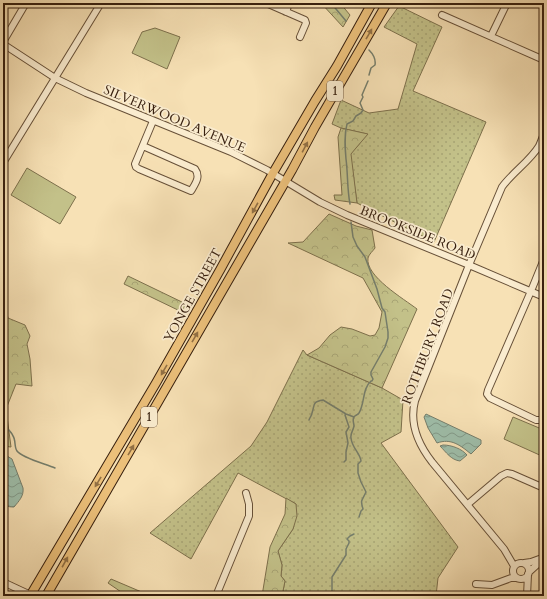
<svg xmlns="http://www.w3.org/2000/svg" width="547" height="599" viewBox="0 0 547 599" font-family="Cardo,serif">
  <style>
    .grass { fill: url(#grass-dots); stroke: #7d704c }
    .forest { fill: url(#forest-crowns); stroke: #7d704c }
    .park { fill: #c3c189; stroke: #7d704c }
    .water { fill: url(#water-waves); stroke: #757e6c }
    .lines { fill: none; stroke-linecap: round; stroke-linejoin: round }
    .stream { stroke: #757e6c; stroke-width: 1.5 }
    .minor-casing { stroke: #675038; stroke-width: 8 }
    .major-casing { stroke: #371f0e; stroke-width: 10 }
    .minor { stroke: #faeccf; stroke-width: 6 }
    .major { stroke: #ecc07a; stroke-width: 8 }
    .oneway { fill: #927044 }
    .labels { text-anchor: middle; stroke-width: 3.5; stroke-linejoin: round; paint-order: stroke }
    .shield { fill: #faeccf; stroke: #725c48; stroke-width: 1 }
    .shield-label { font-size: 12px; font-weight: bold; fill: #371f0e }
    .street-label { font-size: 13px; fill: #371f0e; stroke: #faeccf }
  </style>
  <defs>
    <pattern id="grass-dots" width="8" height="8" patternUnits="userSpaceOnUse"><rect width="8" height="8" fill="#c3c189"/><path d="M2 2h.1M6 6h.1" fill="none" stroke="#a8a575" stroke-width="1.8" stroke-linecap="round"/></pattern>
    <pattern id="forest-crowns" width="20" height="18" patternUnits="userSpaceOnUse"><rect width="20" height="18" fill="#c3c189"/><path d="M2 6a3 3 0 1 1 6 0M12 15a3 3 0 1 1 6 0" fill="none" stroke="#a8a575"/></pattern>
    <pattern id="water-waves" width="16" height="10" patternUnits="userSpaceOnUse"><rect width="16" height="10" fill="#9ebeaa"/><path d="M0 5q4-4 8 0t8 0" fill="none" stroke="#829a89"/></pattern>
  </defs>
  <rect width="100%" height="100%" fill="#f7e1b5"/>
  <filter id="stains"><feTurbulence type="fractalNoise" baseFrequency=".005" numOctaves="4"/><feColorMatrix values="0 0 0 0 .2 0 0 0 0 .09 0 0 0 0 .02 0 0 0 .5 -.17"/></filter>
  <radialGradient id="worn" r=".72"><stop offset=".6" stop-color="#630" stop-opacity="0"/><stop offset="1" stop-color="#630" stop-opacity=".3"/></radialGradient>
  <path class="grass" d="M399,6L442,27L413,91L486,122L434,242L357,203L350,153L356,148L367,134L341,128L332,124L341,100L369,113L398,109L417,44L384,27Z
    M303,350L307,355L382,388L403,400L401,432L381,443L458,547L438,578L436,596H282L285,581L281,576L282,565L278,551L293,529L296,504L238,473L191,559L150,533L251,446L267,422Z"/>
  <path class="forest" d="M321,3H340L350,15L343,27Z
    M341,128L368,134L356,148L351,154L357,203L335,200L334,195H342L338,137Z
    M329,214L356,226L372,230L375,248C373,251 369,254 368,258C365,276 404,299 417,309L382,388L307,355L319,348L330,335L341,327L352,329L370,336L375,335L379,328L382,312L363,278L288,243L303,242Z
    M128,276L186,304L182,312L124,284Z
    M3,297L8,318L25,325L30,336L27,344L30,359L32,386L16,384L6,409L11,447L3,446Z
    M286,498L296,504L297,516L293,529L278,551L282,565L281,576L285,581L282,596H262L270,547L285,514Z"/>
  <path class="park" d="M155,28L180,37L167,69L132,53L142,32Z
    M27,168L76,197L60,224L11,195Z
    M513,417L544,430V457L504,439Z
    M111,579L151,596H127L108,583Z"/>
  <path class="water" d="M426,414L481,440V444L471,454C460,445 451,438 437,443L428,428L424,417Z
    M443,445C452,445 462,449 467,455L460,461C451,460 446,452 440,446Z
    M3,456H7L12,459L23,488C24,496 19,501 14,507C7,507 5,506 3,499Z"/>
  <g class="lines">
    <path class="stream" d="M331,3L346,21
      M369,50C373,54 376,59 375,65L371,68L369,75
      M350,204C347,189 348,174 346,159C345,147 344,136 347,124L353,121L356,116L361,113L363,110L360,103L363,97L362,95L368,81
      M351,222L353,237L357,246L365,257L377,289L382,308L385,312L388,332V338L385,347L371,372V375L373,379L372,381H371C362,389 365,403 359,413C358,415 355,415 354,417C352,420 354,423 354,426C353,431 350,434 351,438C352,448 360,453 361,461L358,464V473L361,482L366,492C362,501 360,499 363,509L361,511L359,517
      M3,349V356
      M309,420C310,417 312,415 312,413C315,404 312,402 323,400L346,414L354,417
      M3,423C6,428 11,431 13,436C16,440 14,447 17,451C22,458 46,464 55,468
      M344,462L346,460V452L348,443L346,432L349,427L345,415L346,414
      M332,596V577L346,555V549L349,543V541L347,539L350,536L354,534"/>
    <g class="minor-casing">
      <path id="minor" d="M266,3L305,20L306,23L300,37
        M286,12L289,3
        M442,15L544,60
        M491,36L507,3
        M3,42L26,3
        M3,44L55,78L86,93L231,152L267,170L320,202L347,215L469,265L544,297
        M143,146L195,169C201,177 195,184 191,191L139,169L136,167L135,164L153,121
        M3,163L101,3
        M544,259L531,291L488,390L487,394L490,398L536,420H540L544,418
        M468,504L501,476L507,473L512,474L544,488
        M513 571a8 8 0 1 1 16 0a8 8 0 1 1-16 0Z
        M524,563L531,562L542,558
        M514,566L504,549L432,462C418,444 409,424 415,401L469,265L502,187C512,173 530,161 539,146C541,142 542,138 544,134
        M529,572L540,562L544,557
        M3,582L33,596
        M476,584L492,585L511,578H516
        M216,596L249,516V504L246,493
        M527,596L528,574"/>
    </g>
    <g class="major-casing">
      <path id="major" d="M30,596L156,383L220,270L273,173L315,101L337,66L372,3
        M46,596L292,170L315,127L387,3"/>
    </g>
    <use href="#minor" class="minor"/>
    <use href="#major" class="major"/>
  </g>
  <defs><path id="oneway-solid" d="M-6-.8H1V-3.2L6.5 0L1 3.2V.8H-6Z"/></defs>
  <g class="oneway">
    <use href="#oneway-solid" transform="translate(369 34) rotate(-60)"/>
    <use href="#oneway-solid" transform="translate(305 147) rotate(-62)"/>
    <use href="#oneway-solid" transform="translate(255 208) rotate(119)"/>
    <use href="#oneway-solid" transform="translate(195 337) rotate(-60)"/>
    <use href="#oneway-solid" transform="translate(164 370) rotate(120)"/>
    <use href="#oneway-solid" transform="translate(131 450) rotate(-60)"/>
    <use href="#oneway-solid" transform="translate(98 482) rotate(121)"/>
    <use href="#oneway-solid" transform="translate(65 562) rotate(-61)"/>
  </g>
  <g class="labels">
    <g class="shield">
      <rect x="327" y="81" width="16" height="20" rx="3"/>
      <rect x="141" y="407" width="16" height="20" rx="3"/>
    </g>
    <g class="shield-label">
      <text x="335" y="95">1</text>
      <text x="149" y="421">1</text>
    </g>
    <g class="street-label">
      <text transform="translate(175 118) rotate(23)" y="5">SILVERWOOD AVENUE</text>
      <text transform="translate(418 232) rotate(22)" y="5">BROOKSIDE ROAD</text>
      <text transform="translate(192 295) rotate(-61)" y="5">YONGE STREET</text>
      <text transform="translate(427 346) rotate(-69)" y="5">ROTHBURY ROAD</text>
    </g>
  </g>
  <rect width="547" height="599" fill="none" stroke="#f7e1b5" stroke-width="16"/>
  <rect x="4" y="4" width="539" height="591" fill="none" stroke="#371f0e" stroke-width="2"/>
  <rect x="8" y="8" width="531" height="583" fill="none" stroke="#371f0e"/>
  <rect width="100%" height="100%" filter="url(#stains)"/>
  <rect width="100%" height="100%" fill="url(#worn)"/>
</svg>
